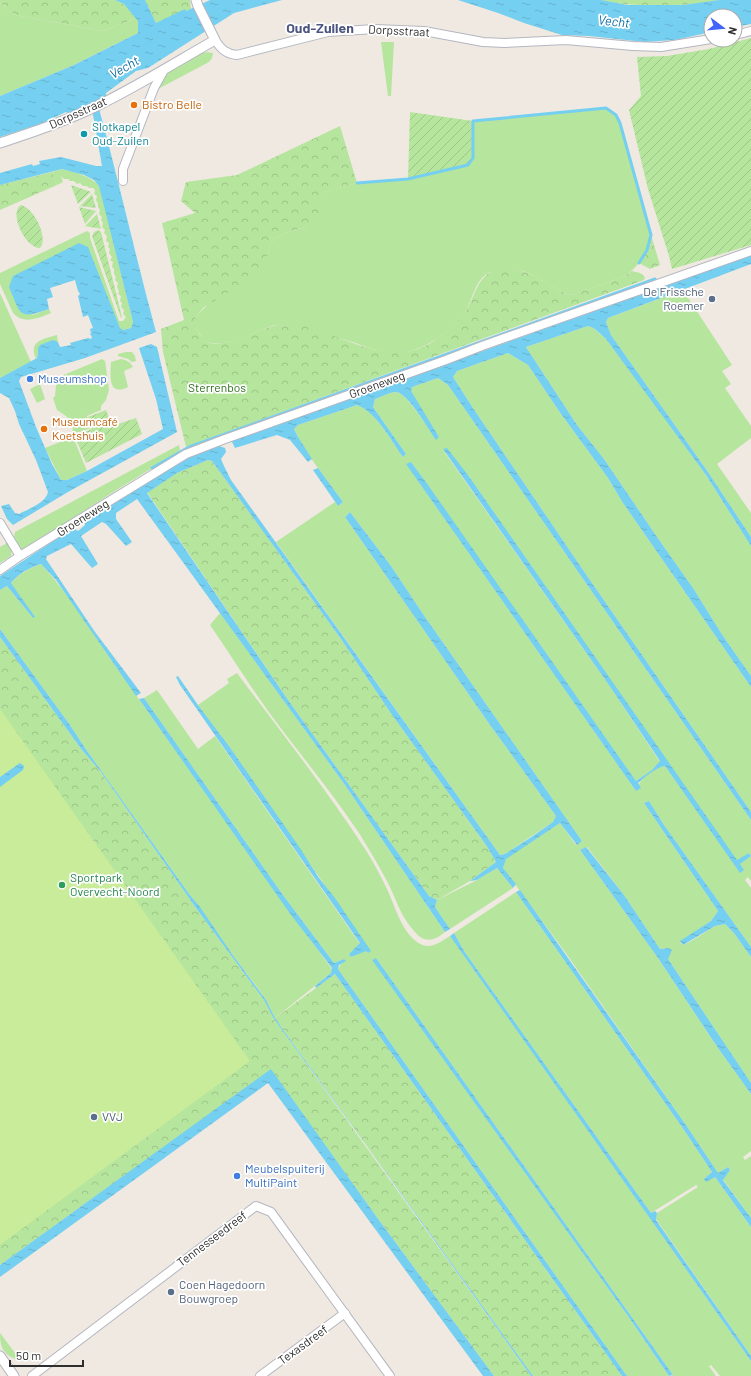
<svg xmlns="http://www.w3.org/2000/svg" width="751" height="1376" viewBox="0 0 751 1376" font-family="Barlow,sans-serif">
  <style>
    .grass { fill: #b6e59e; fill-rule: evenodd }
    .forest { fill: url(#forest-crowns) }
    .garden { fill: url(#garden-furrows) }
    .pitch { fill: #c9ec9a }
    .water { fill: url(#water-ripples) }
    .lines { fill: none; stroke-linecap: round; stroke-linejoin: round }
    .stream { stroke: #75cff0; stroke-width: 3 }
    .minor-casing { stroke: #b4b7c1; stroke-width: 10 }
    .tertiary-casing { stroke: #b4b7c1; stroke-width: 11 }
    .minor { stroke: #fff; stroke-width: 8 }
    .tertiary { stroke: #fff; stroke-width: 9 }
    .food-dot { fill: #e8710a; stroke: #fff; stroke-width: 1.5 }
    .culture-dot { fill: #0f9aa8; stroke: #fff; stroke-width: 1.5 }
    .service-dot { fill: #5c6f8a; stroke: #fff; stroke-width: 1.5 }
    .shop-dot { fill: #3f7fe0; stroke: #fff; stroke-width: 1.5 }
    .leisure-dot { fill: #2e9e5b; stroke: #fff; stroke-width: 1.5 }
    .labels { text-anchor: middle; stroke-width: 3.5; stroke-linejoin: round; paint-order: stroke }
    .street-label { font-size: 12px; fill: #2e2e2e; stroke: #fff }
    .food-label { font-size: 12px; fill: #c56008; stroke: #fff; text-anchor: start }
    .culture-label { font-size: 12px; fill: #0d838f; stroke: #fff; text-anchor: start }
    .service-label { font-size: 12px; fill: #4e5e75; stroke: #fff; text-anchor: start }
    .shop-label { font-size: 12px; fill: #366cbe; stroke: #fff; text-anchor: start }
    .park-label { font-size: 12px; fill: #2c6e1b; stroke: #fff }
    .leisure-label { font-size: 12px; fill: #27864d; stroke: #fff; text-anchor: start }
    .water-label { font-size: 13px; font-style: italic; fill: #0d6fa3; stroke: #fff }
    .quarter-label { font-size: 14px; font-weight: bold; fill: #4d5680; stroke: #fff }
  </style>
  <defs>
    <pattern id="forest-crowns" width="20" height="18" patternUnits="userSpaceOnUse"><rect width="20" height="18" fill="#b6e59e"/><path d="M2 6a3 3 0 1 1 6 0M12 15a3 3 0 1 1 6 0" fill="none" stroke="#9dc588"/></pattern>
    <pattern id="garden-furrows" width="10" height="10" patternUnits="userSpaceOnUse"><rect width="10" height="10" fill="#b6e59e"/><path d="M-1 1l2-2M0 10L10 0M9 11l2-2" fill="none" stroke="#9dc588"/></pattern>
    <pattern id="water-ripples" width="26" height="14" patternUnits="userSpaceOnUse"><rect width="26" height="14" fill="#75cff0"/><path d="M2 4q2-2 4 0t4 0M15 11q2-2 4 0t4 0" fill="none" stroke="#66b2ce"/></pattern>
  </defs>
  <rect width="100%" height="100%" fill="#efe9e1"/>
  <path class="grass" d="M0,3L15,15L103,31L137,18L138,21V33L74,65L0,96Z
    M381,42H394L391,96H388Z
    M207,52L213,53L212,58L209,62L158,89C169,66 180,64 202,53Z
    M606,108L616,115L620,123L651,235C646,252 641,265 625,276L572,295L567,294C553,288 532,272 518,270C513,269 507,271 503,271C499,271 494,271 491,272C474,278 473,302 463,315C451,332 421,352 400,353C382,354 365,346 349,341C331,335 312,330 294,324C285,324 277,324 269,327C252,333 220,351 203,340L193,322C198,313 205,307 213,301L268,253L270,245L275,238L291,231L306,227L320,212V193L357,183L408,179L469,164L473,158V121Z
    M62,169C76,172 89,176 100,186L133,322L131,328L123,330L120,329L79,243L32,315L49,309L51,313C38,318 24,325 13,313L0,284V273L87,231L90,233V238L119,321H123L126,317L123,314L124,310L121,307L122,303L120,301L121,296L118,294L119,291L117,287L118,283L115,280L116,277L114,274V269L112,267L113,262L110,260L112,257L109,253L110,249L108,247L109,243L106,241L107,236L104,233L105,230L102,227L103,223L101,220L102,217L99,214L100,210L98,207V204L96,200L97,196L94,194L95,190L93,188H89L87,186H83L80,183L77,184L74,181H70L68,179H64L61,176L63,182L57,185L52,172Z
    M683,290L732,365L722,371L731,384L725,388L751,426V438L717,464L751,513V537L708,472L611,335L606,322L608,318Z
    M0,293L31,362L0,378Z
    M588,326L593,328L606,339L653,402L706,475L751,546V676L723,636L693,588L657,537L604,459L577,425L526,347Z
    M57,335L58,342H55L38,348V353L36,359C28,341 43,339 57,335Z
    M126,352H132L135,356L136,361L132,362L128,359L118,356V354Z
    M508,353L528,365L561,414L608,478L623,503L751,687V812L583,570L473,408L453,377L457,371Z
    M102,359L105,361L109,390L106,400L101,406V410L87,416L91,428L71,435L74,424L66,416L57,410L53,398L55,396L56,385L54,379Z
    M121,359C127,360 130,362 133,367L124,371L128,387C108,397 110,376 111,362Z
    M438,378L448,385L751,820V881L748,877L745,880L751,888V947L664,825L649,801L644,803L718,911L711,921L680,942L683,945L693,940L715,926L725,924L734,933L751,957V1083L668,959V948L660,949L624,895L587,847L580,850L658,958L718,1048L751,1094V1151L743,1157L745,1160L751,1156V1218L723,1179L730,1170L728,1167L718,1173L686,1125L565,952L503,868L505,859L560,823L576,845L582,841L423,614L391,566L350,512L345,517L490,725L556,816L553,822L505,854L500,855L276,542L335,502L338,506L343,502C326,478 306,455 294,429L298,425L357,405C377,413 390,439 403,457L406,454L373,407L375,399C381,397 390,392 396,392C407,393 429,430 436,439L439,437L410,391L412,387ZM443,450L468,475L737,861L749,853L751,856L739,864L743,870L740,872L665,766C653,768 639,779 636,791L414,475L411,462L636,781L652,770L660,762L611,688Z
    M40,384L45,399L37,403L30,389Z
    M73,437L87,471L67,480H61L45,448Z
    M179,445L180,451L118,489L22,551L14,537L15,532Z
    M41,564C72,597 94,637 121,674C192,772 259,872 332,969L331,973L275,1018C265,994 247,975 232,954C217,934 205,913 189,894L85,748L70,725L0,629V590L7,586L33,618L11,583C19,574 29,568 41,564Z
    M220,613L345,785L445,932C433,942 424,943 414,931C401,917 396,899 388,883C379,866 369,849 359,833C331,791 298,752 268,711C248,683 230,654 210,625Z
    M237,673C281,732 327,790 367,852C374,863 380,875 386,887C395,905 400,929 417,942C429,951 439,943 450,936L455,942L751,1361V1376H720L711,1365L709,1366L716,1376H672L673,1375L376,958L373,960L628,1316L669,1376H627L338,969L344,959L334,963L283,895L144,698L157,690L198,749L215,736L360,944L349,954L351,957L366,950L367,953L370,951L229,746L198,705L229,683L227,679Z
    M497,868L513,888L450,929L435,907L437,900L477,880Z
    M516,892L682,1127L712,1172L704,1179L715,1177L751,1227V1356L656,1219L657,1213L698,1187L696,1185L651,1213L464,951L454,933Z
    M0,1333L21,1361C5,1356 0,1350 0,1333Z"/>
  <path class="forest" d="M0,0H115L124,4L137,18L103,31L15,15L0,3Z
    M145,0H190L191,9L156,23Z
    M601,0H719C689,7 631,8 601,0Z
    M340,126L357,183L321,193L320,212L314,221L306,227L291,231L275,238L270,245L266,262L260,273L203,308L196,317L194,322C197,328 199,336 204,340C216,352 256,331 270,327C278,324 286,323 294,324C335,330 383,367 425,346C439,339 452,328 462,316C476,300 475,273 500,269C524,265 546,284 567,294L572,295L625,276L632,271L640,273L645,277L644,280L186,447L163,352L161,329L184,320L162,223L195,213L181,201L186,182L237,175Z
    M52,172L57,185L0,210V185Z
    M651,235L660,265L650,269L639,263L647,250Z
    M208,460L212,461L341,639L390,712L486,845L496,862L470,881L437,900L429,896L288,700L147,492L177,473Z
    M7,543L12,549L11,556L0,563V547Z
    M0,637L82,750L101,772L196,908L264,1000L274,1018L272,1020L274,1019L531,1376H494L376,1216L271,1070L0,1265Z
    M335,974L622,1376H533L286,1034L275,1018Z"/>
  <path class="garden" d="M751,38V245L672,269L669,256L648,189L629,110L641,96L637,57L667,56L709,49Z
    M410,112L473,121V158L469,164L408,179Z
    M71,185L91,192L78,204Z
    M92,194L96,208L80,206Z
    M21,205C34,208 49,238 40,248C26,249 8,213 21,205Z
    M79,207L96,211L85,224Z
    M97,214L101,229L85,226Z
    M98,230L101,232L122,317L121,318L92,236L94,232Z
    M106,410L112,426L136,418L142,434L86,463L76,439L83,436L82,433L92,429L88,417Z"/>
  <path class="pitch" d="M0,709L250,1061L0,1245Z"/>
  <path class="water" d="M115,0H145L156,23L185,9L186,11L210,0H282L234,13L148,68L136,71L106,93V96L97,101C118,177 135,255 156,332L85,358L21,377L19,381L36,427L52,464L61,480H67L87,471L163,429L156,399L139,348L151,344L157,347L177,432L68,492L13,525L7,519L1,506L9,504L15,513L19,514C28,509 46,503 48,492L36,460L19,424L15,411L9,398L0,393V378L37,358L38,353V348L40,345L53,340L58,342L60,347L71,345L70,343L88,338L91,339L92,337L90,334L91,333L90,329L93,328L88,315L83,317L78,296L80,294L78,291L75,280L50,288L53,297L47,299L49,309C18,320 21,315 9,287L13,276L79,243L88,247L120,328L123,330L131,328L133,322L99,186L94,180L84,175L62,169L0,185V173L32,164L33,166L40,164L39,161L61,157L96,166H102L91,103L69,114L66,112L40,124L0,137V96L74,65L138,33V21L124,4Z
    M458,0H601L628,5H683L719,0H751V24L735,27V16H711V32L675,40L645,42L589,36L562,35L524,23L498,13Z
    M751,255V264L608,318L606,322L611,335L708,472L751,537V546L706,475L606,339C600,334 596,328 588,326L526,347L577,425L604,459L657,537L693,588L723,636L751,676V687L623,503L608,478L561,414L528,365L508,353L457,371L453,377L473,408L583,570L751,812V820L448,385L438,378L412,387L411,391L439,437L436,440C429,430 408,393 396,392C390,392 381,397 375,399L373,407L406,454L403,457C390,439 377,413 357,405L298,425L294,429L298,437L312,459L308,462L290,440L277,435L235,448L232,442L233,439L309,413Z
    M216,445L225,448L226,452L221,459L224,466L231,480L500,855L505,854L530,838L553,822L556,816L490,725L345,517L350,512L391,566L423,614L582,841L577,845L560,823L506,859L503,868L516,884L513,888L497,868L477,880L470,881L496,862L486,845L390,712L341,639L212,461L208,460L177,473L147,493L288,700L429,896L437,900L435,907L450,929L445,932L345,785L137,499L116,513V519L132,542L126,546L106,524L102,522L81,536L98,564L92,568L71,544L47,556L46,559L95,632L141,693L136,696L56,580L41,564C29,568 19,573 11,583L35,617L33,618L7,586L0,590V576L73,528L78,531L85,525L84,520L195,453Z
    M447,448L468,475L737,860L749,853L751,856L740,864L744,870L740,873L665,766C655,768 646,776 638,783L641,788L636,791L406,464L411,462L428,485L636,781L652,770L660,761L611,688L443,449Z
    M318,468L343,502L338,506L313,470Z
    M0,629L70,725L85,748L189,894L200,907L232,954L266,1000L275,1018L286,1034L533,1376H531L366,1145L287,1037L274,1019L264,1000L196,908L101,772L82,750L0,637Z
    M178,676L198,705L229,746L300,848L319,878L335,898L371,951L368,953L366,951L351,957L349,954L360,943L180,685L176,677Z
    M144,698L283,895L334,963L344,959L346,961L339,965L338,969L627,1376H622L335,974L316,988L315,986L331,973L332,968L291,915L139,699Z
    M20,763L24,766L23,770L0,787V777Z
    M649,801L664,825L751,947V957L734,933L725,924L715,926L683,945L680,941L711,921L718,911L644,803Z
    M586,847L624,895L660,949L668,948L672,950L668,959L751,1083V1094L718,1048L658,958L580,850Z
    M520,890L686,1125L718,1173L728,1167L730,1170L723,1180L751,1218V1227L715,1177L706,1182L704,1179L712,1172L682,1127L516,892Z
    M454,933L464,951L651,1213L655,1211L657,1213L656,1220L751,1356V1361L450,936Z
    M376,958L673,1375L669,1376L628,1316L372,960Z
    M271,1069L376,1216L494,1376H483L268,1083L0,1277V1265Z"/>
  <g class="lines">
    <path class="stream" d="M357,183L408,179L468,165L473,158V121L606,108L616,115L620,123L651,235L647,250L639,263
      M152,468L189,447L655,279"/>
    <g class="minor-casing">
      <path id="minor" d="M735,35L751,31
        M215,40C221,49 226,54 237,55L328,32L375,29L424,31L483,42L505,43L566,40L633,46L661,47L711,39
        M123,181V169L154,88L164,70
        M0,523L20,556
        M0,570L20,556L186,454L225,439L446,360L482,346L751,251
        M32,1376L256,1206L271,1212L390,1376
        M260,1376L345,1313"/>
    </g>
    <g class="tertiary-casing">
      <path id="tertiary" d="M0,143C33,132 66,121 97,106C138,86 176,62 215,40L198,6L196,0
        M0,1356L14,1376"/>
    </g>
    <use href="#minor" class="minor"/>
    <use href="#tertiary" class="tertiary"/>
  </g>
  <g class="food-dot">
    <circle cx="134" cy="105" r="4"/>
    <circle cx="44" cy="429" r="4"/>
  </g>
  <circle class="culture-dot" cx="84" cy="134" r="4"/>
  <g class="service-dot">
    <circle cx="712" cy="299" r="4"/>
    <circle cx="94" cy="1117" r="4"/>
    <circle cx="171" cy="1292" r="4"/>
  </g>
  <g class="shop-dot">
    <circle cx="30" cy="379" r="4"/>
    <circle cx="237" cy="1176" r="4"/>
  </g>
  <circle class="leisure-dot" cx="62" cy="885" r="4"/>
  <g class="labels">
    <g class="street-label">
      <text transform="translate(399 31) rotate(3)" y="4">Dorpsstraat</text>
      <text transform="translate(78 113) rotate(-24)" y="4">Dorpsstraat</text>
      <text transform="translate(377 385) rotate(-20)" y="4">Groeneweg</text>
      <text transform="translate(83 518) rotate(-32)" y="4">Groeneweg</text>
      <text transform="translate(212 1239) rotate(-37)" y="4">Tennesseedreef</text>
      <text transform="translate(303 1345) rotate(-36)" y="4">Texasdreef</text>
    </g>
    <g class="food-label">
      <text x="142" y="109">Bistro Belle</text>
      <text x="52" y="426">Museumcafé<tspan x="52" dy="14">Koetshuis</tspan></text>
    </g>
    <g class="culture-label">
      <text x="92" y="131">Slotkapel<tspan x="92" dy="14">Oud-Zuilen</tspan></text>
    </g>
    <g class="service-label">
      <text x="704" y="296" text-anchor="end">De Frissche<tspan x="704" dy="14">Roemer</tspan></text>
      <text x="102" y="1121">VVJ</text>
      <text x="179" y="1289">Coen Hagedoorn<tspan x="179" dy="14">Bouwgroep</tspan></text>
    </g>
    <g class="shop-label">
      <text x="38" y="383">Museumshop</text>
      <text x="245" y="1173">Meubelspuiterij<tspan x="245" dy="14">MultiPaint</tspan></text>
    </g>
    <g class="park-label">
      <text x="217" y="392">Sterrenbos</text>
    </g>
    <g class="leisure-label">
      <text x="70" y="882">Sportpark<tspan x="70" dy="14">Overvecht-Noord</tspan></text>
    </g>
    <g class="water-label">
      <text transform="translate(614 21) rotate(6)" y="5">Vecht</text>
      <text transform="translate(124 67) rotate(-30)" y="5">Vecht</text>
    </g>
    <g class="quarter-label">
      <text x="320" y="33">Oud-Zuilen</text>
    </g>
  </g>
  <g transform="translate(723 28) rotate(106)"><circle r="19" fill="#ffffff" stroke="#ababab"/>
  <path d="M0-3L7 15L0 10L-7 15Z" fill="#4264fb"/>
  <text y="-6" font-size="11" font-weight="bold" text-anchor="middle" fill="#2e2e2e">N</text>
  </g>
  <path d="M10 1360v6h73v-6" fill="none" stroke="#2e2e2e" stroke-width="2"/>
  <text x="16" y="1360" font-size="12" fill="#2e2e2e" stroke="#ffffff" stroke-width="3" paint-order="stroke">50 m</text>
</svg>
